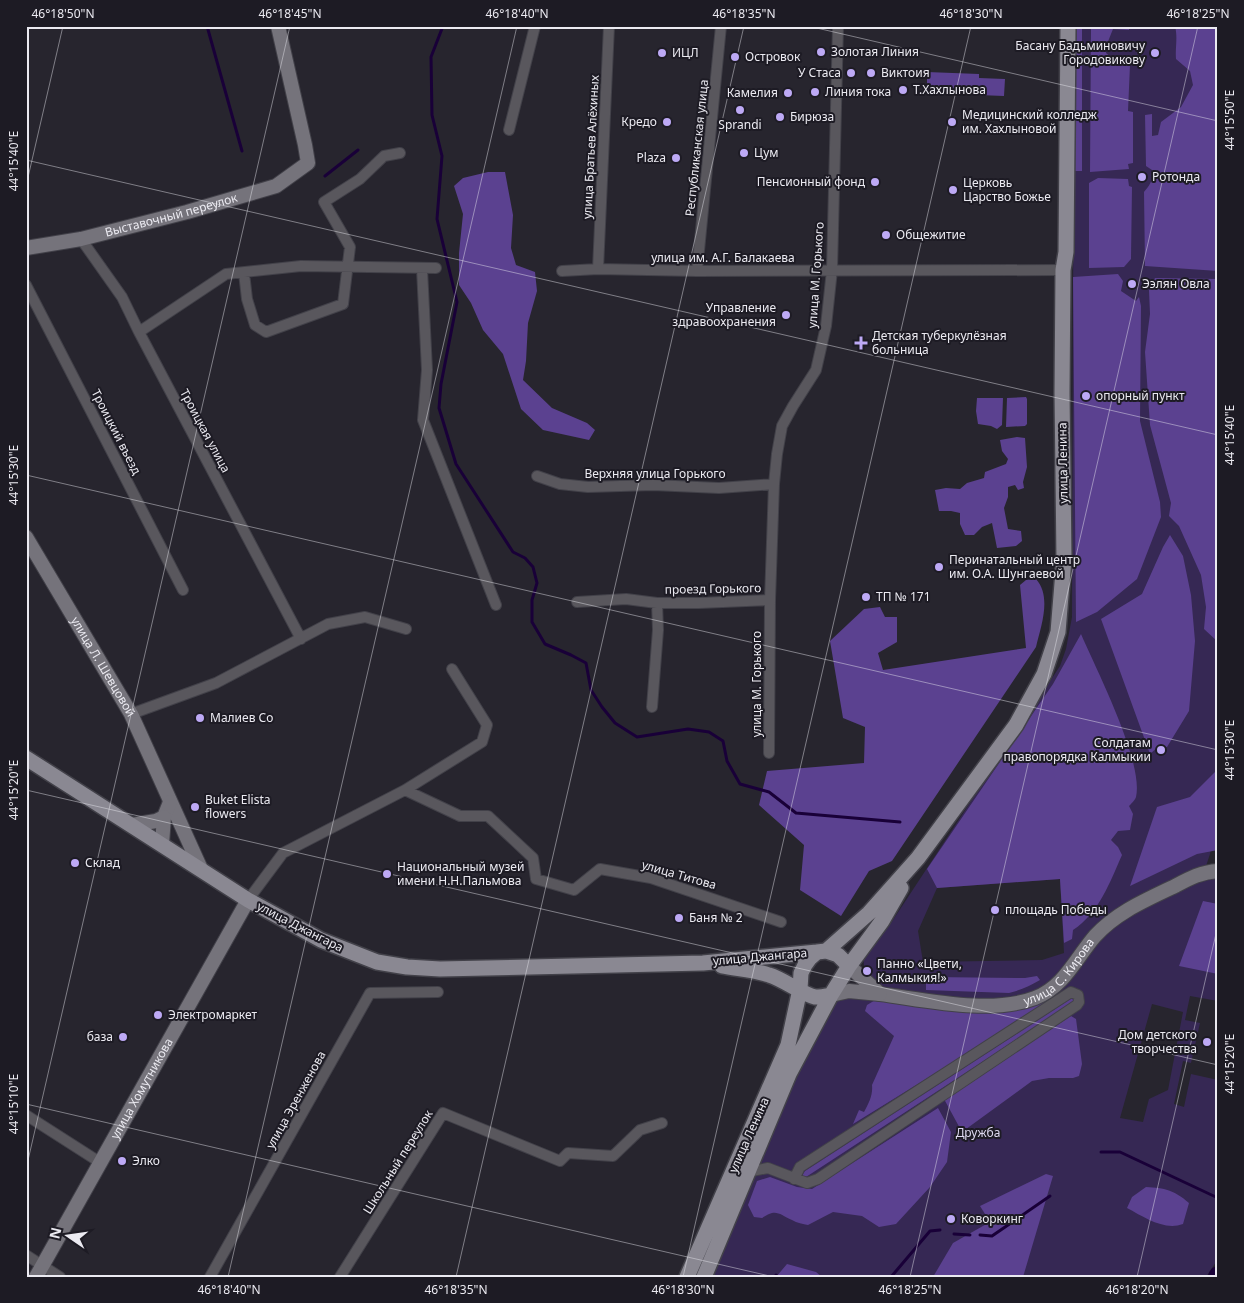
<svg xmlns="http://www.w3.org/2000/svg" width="1244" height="1303" viewBox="0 0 1244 1303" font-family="'Noto Sans',sans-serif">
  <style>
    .green { fill: #362854; fill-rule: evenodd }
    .forest { fill: #5b4190 }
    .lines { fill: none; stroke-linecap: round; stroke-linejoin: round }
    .stream { stroke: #190038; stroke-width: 3 }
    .river { stroke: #190038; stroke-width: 18 }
    .street-casing { stroke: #424149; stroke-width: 12 }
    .secondary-casing { stroke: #424149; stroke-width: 16 }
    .primary-casing { stroke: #424149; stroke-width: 18 }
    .street { stroke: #59575d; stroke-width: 10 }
    .secondary { stroke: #75737b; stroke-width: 14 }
    .primary { stroke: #8a8892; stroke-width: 15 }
    .ticks { fill: none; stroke: #ebeaf1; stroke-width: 1; stroke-opacity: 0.45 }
    .poi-dot { fill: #bda9f5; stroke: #1d1b24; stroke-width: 2 }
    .labels { text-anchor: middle; stroke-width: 4; stroke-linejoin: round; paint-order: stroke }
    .poi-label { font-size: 12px; fill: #ebeaf1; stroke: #1d1b24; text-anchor: start }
    .street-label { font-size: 12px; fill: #ebeaf1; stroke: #1d1b24 }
    .park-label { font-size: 12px; fill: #ded9f0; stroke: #1d1b24 }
    .neatline { fill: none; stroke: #ebeaf1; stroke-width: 2 }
    .ticks-label { font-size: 12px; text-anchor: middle; fill: #ebeaf1 }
  </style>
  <rect width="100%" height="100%" fill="#27252e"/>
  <path class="green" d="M1074,26H1218V807L1210,854L1204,872L1218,874V1001L1190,996L1185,1020L1200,1023L1191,1063L1183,1061L1174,1104L1184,1107L1191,1074L1218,1080V1259L1206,1277H713L788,1085L834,999L880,990L865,976L863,955L889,926L1060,666L1066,649L1072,617ZM1060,879L1064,953L1042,960L923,962L918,931L937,888ZM1152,1004L1183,1012L1168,1090L1149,1099L1143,1122L1120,1118Z"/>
  <path class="forest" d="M1074,26H1082V171H1074Z
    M1091,26H1129V30L1113,29L1107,44L1106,53L1112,58L1111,66L1130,65L1128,111L1133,112V163L1128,164L1129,169L1090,172Z
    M1175,26H1218V271L1145,266L1144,192C1150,185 1154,179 1152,170L1146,166L1145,115L1152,114V136L1158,135L1161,122L1181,107L1193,85L1190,71L1176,59C1175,47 1178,38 1175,26Z
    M927,72L979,74V78L1005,79L1004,96L927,93Z
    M488,172H505L513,215L511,248L516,265L535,272L537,291L528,323L526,361L523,380L552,408L587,423L595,430L589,440L543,430L521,409L503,354L483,330L471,303L459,285V253L463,214L454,186L463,178Z
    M1098,178L1128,179L1129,186L1132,187L1131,259L1124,267L1089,268V183Z
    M1118,274L1123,281L1121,291L1136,301L1139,297L1141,306L1140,421L1160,502L1161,517L1137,579L1097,612L1076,622L1073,277Z
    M1155,278L1218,279V642L1204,629L1206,607L1201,575L1179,526L1169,516L1171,503L1150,425L1145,352L1150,314L1149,290Z
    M1026,397L1027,399V424L1025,426L1006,427L1007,398Z
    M977,398H1003L1002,425L997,429L991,426L978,424L976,411Z
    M1017,437L1025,438L1027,467L1023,482L1024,488L1018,490L1015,485L1008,487V497L1004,508L1008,529L1021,531L1022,541L1016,546L997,548L992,523L982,527L974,535H965L960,524V513L951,511H939L935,490L946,488L960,489L967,483L984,478L985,472L1006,464L1008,459L1002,451L1000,440Z
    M1170,535L1183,556L1191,595L1195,641L1189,711L1167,747L1159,746L1150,754L1101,619L1142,594L1163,547Z
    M1036,579C1052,597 1041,626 1036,647L892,861L869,871L841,916L800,890L804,845L759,805L767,771L864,763L865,727L843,718L830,641L864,609L880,607L885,617H897V642L878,653L883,670L1026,648L1020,585L1026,580Z
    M1081,634C1096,669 1144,762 1136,797C1135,800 1131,804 1129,806L1133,814L1130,830L1118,831L1111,840L1118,847L1122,855C1110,882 1099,913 1073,930L1072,939L1064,943L1060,879L937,888L927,869L1053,684Z
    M1218,769V850L1197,854L1130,886L1157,807L1190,797Z
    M1203,901L1218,904V974L1179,966Z
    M1037,976L1040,980C1030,986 1021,990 1009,993L926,990V982L930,983V977L1025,978Z
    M1061,992L1064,994L853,1124L859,1110L864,1112C869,1103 873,1095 872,1085L894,1036L865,1011L867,1005L877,999L916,1005L1015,1011L1042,1002Z
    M1072,998L1074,1002L806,1177L803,1176V1174L805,1171Z
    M1071,1016L1076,1019L1082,1064L1079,1076L1073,1078H1049L1032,1081L962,1132L944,1099Z
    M938,1108L951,1132L947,1162L930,1187L896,1224L879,1227L862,1216L833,1212L808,1225C803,1224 797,1223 792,1220C779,1214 776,1208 762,1218L754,1217L748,1205L757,1181L770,1177L797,1187L812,1189Z
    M1046,1174L1053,1176L1023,1277H933L953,1243L990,1222L980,1206Z
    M1146,1187C1165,1188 1174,1190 1189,1203L1183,1224C1164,1231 1144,1217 1127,1208L1132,1197Z
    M787,1264L816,1272L822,1277H776Z"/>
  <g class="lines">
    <path class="stream" d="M207,26L242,151
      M443,26L431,57L432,115L442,156L437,219L457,302L441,384L439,408L456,464L513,552L525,558L533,567L537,583L532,600V622L545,644L571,655L586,663L591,690L602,707L615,723L637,737L688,729L709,732L723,741L727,761L740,784L769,792L796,813L900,822
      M325,176L358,150
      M1101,1152H1120L1218,1198
      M954,1234L970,1235
      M980,1235L992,1236L1050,1196
      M776,1275L778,1277
      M891,1277L930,1231L940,1230"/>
    <path class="river" d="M1217,1277L1218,1275"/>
    <g class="street-casing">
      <path id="street" d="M509,130L535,26
        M81,239L122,297L139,332L301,639
        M422,269L427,370L423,420L496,605
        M598,269L609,26
        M562,271L598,269L697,271L1063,270
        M697,271L721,26
        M244,273L247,299L255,325L266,332L343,304L350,247L324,202L360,179L384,156L400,153
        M26,285L183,590
        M139,332L226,274L301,266L436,268
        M537,476L560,484L588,487L653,485L719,488L774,484
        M577,602L626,599L657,603H699L770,600
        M652,707L658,630L657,603
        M131,714L216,683L328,624L365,617L406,629
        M769,753L770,600L774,484L777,454L782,426L793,406L816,370L826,326L832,270L838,26
        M405,790L460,816H488L533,858L536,879L574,890L600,869L651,878L781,922
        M248,900L283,853L405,790L482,742L487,725L452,669
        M26,1115L101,1163
        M747,1172L768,1168L807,1183L818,1179L1077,1005L1079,1002L1078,995L1071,992L800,1167L794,1179
        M26,1255L60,1277
        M210,1277L370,993L438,992
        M340,1277L443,1113L560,1161L568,1153L613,1156L640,1130L662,1123"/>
    </g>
    <g class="secondary-casing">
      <g id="secondary">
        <path id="s1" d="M26,248L81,239L187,212L276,186L308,163L305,145L278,26"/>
        <path id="s2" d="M26,537L131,714L201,869"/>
        <path d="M132,825L156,821L164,817L170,802"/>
        <path d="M162,844L164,817"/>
        <path id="s3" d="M880,994C926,1000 991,1015 1035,998C1064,987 1076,958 1095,936C1117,912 1146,900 1175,886C1190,878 1201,872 1218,871"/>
        <path d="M831,995L849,991L880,994L849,966"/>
        <path id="s4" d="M36,1277L248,900"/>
      </g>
    </g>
    <g class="primary-casing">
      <path id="primary" d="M26,758L248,900L321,940L377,962L407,967L440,969L703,963L817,952
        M826,951L869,913L918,858L1016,725L1044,674L1058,632L1064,559L1062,393L1063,270L1066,252L1068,26
        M849,966L882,921L901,888
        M687,1277L788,1045L800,989L801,973L805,965L810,958L817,952L826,951L838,955L849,966L831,995C826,996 820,997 815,997C804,995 783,979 769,975C754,970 737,969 722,966
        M704,1277L789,1074L831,995"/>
    </g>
    <use href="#street" class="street"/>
    <use href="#secondary" class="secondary"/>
    <use href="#primary" class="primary"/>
  </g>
  <path class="ticks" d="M808,26L1218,121M26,160L1218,435M26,186L63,26M26,475L1218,750M26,790L1218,1065M26,1104L774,1277M26,1169L290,26M228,1277L517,26M456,1277L744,26M683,1277L971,26M910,1277L1198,26M1137,1277L1218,925"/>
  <g class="poi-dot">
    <circle cx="821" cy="52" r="5"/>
    <circle cx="662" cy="53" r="5"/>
    <circle cx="1155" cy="53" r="5"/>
    <circle cx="735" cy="57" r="5"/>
    <circle cx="851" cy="73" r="5"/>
    <circle cx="871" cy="73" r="5"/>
    <circle cx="903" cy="90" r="5"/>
    <circle cx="815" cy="92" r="5"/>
    <circle cx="788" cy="93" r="5"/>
    <circle cx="740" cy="110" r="5"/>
    <circle cx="780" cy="117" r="5"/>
    <circle cx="667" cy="122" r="5"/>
    <circle cx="952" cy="122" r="5"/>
    <circle cx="744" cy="153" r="5"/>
    <circle cx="676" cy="158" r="5"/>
    <circle cx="1142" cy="177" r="5"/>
    <circle cx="875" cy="182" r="5"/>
    <circle cx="953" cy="190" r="5"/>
    <circle cx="886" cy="235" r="5"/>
    <circle cx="1132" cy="284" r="5"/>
    <circle cx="786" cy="315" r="5"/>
    <path d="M858.5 335.5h5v5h5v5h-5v5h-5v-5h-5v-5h5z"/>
    <circle cx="1086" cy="396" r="5"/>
    <circle cx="939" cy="567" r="5"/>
    <circle cx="866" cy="597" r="5"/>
    <circle cx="200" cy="718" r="5"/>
    <circle cx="1161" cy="750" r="5"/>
    <circle cx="195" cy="807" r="5"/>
    <circle cx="75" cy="863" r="5"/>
    <circle cx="387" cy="874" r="5"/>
    <circle cx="995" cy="910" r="5"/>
    <circle cx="679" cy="918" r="5"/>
    <circle cx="867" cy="971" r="5"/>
    <circle cx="158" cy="1015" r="5"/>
    <circle cx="123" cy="1037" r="5"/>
    <circle cx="1207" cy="1042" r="5"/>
    <circle cx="122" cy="1161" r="5"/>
    <circle cx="951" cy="1219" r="5"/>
  </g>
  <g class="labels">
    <g class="poi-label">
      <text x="1145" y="50" text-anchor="end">Басану Бадьминовичу<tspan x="1145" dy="14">Городовикову</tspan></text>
      <text x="831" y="56">Золотая Линия</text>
      <text x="672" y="57">ИЦЛ</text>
      <text x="745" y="61">Островок</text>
      <text x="841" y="77" text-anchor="end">У Стаса</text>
      <text x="881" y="77">Виктоия</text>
      <text x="913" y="94">Т.Хахлынова</text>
      <text x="825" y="96">Линия тока</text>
      <text x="778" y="97" text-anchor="end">Камелия</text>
      <text x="962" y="119">Медицинский колледж<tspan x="962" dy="14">им. Хахлыновой</tspan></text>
      <text x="790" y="121">Бирюза</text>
      <text x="657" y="126" text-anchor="end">Кредо</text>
      <text x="740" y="129" text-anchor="middle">Sprandi</text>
      <text x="754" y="157">Цум</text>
      <text x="666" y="162" text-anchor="end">Plaza</text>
      <text x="1152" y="181">Ротонда</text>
      <text x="865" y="186" text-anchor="end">Пенсионный фонд</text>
      <text x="963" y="187">Церковь<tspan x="963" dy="14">Царство Божье</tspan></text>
      <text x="896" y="239">Общежитие</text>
      <text x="1142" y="288">Ээлян Овла</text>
      <text x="776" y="312" text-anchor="end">Управление<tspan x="776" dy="14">здравоохранения</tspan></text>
      <text x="872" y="340">Детская туберкулёзная<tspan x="872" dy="14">больница</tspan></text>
      <text x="1096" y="400">опорный пункт</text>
      <text x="949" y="564">Перинатальный центр<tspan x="949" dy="14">им. О.А. Шунгаевой</tspan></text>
      <text x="876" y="601">ТП № 171</text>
      <text x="210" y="722">Малиев Со</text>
      <text x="1151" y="747" text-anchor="end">Солдатам<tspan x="1151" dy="14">правопорядка Калмыкии</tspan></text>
      <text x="205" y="804">Buket Elista<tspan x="205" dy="14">flowers</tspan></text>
      <text x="85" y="867">Склад</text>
      <text x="397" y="871">Национальный музей<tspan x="397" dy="14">имени Н.Н.Пальмова</tspan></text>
      <text x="1005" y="914">площадь Победы</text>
      <text x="689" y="922">Баня № 2</text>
      <text x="877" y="968">Панно «Цвети,<tspan x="877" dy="14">Калмыкия!»</tspan></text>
      <text x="168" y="1019">Электромаркет</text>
      <text x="1197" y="1039" text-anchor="end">Дом детского<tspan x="1197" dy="14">творчества</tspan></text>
      <text x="113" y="1041" text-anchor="end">база</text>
      <text x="132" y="1165">Элко</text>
      <text x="961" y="1223">Коворкинг</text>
    </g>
    <g class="street-label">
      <text transform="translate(591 147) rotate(-87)" y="4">улица Братьев Алёхиных</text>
      <text transform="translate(697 148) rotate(-84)" y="4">Республиканская улица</text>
      <text dy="4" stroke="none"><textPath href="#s1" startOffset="149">Выставочный переулок</textPath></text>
      <text x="723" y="262">улица им. А.Г. Балакаева</text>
      <text transform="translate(816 275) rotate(-86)" y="4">улица М. Горького</text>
      <text transform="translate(205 431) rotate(62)" y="4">Троицкая улица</text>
      <text transform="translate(116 432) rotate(63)" y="4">Троицкий въезд</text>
      <text transform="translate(1063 463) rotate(-91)" y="4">улица Ленина</text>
      <text x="655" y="478">Верхняя улица Горького</text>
      <text transform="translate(713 589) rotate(-1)" y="4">проезд Горького</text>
      <text dy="4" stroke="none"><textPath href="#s2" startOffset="151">улица Л. Шевцовой</textPath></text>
      <text transform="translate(757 684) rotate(-90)" y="4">улица М. Горького</text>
      <text transform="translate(679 875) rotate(16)" y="4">улица Титова</text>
      <text transform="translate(300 927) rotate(27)" y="4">улица Джангара</text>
      <text transform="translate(760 957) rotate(-5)" y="4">улица Джангара</text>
      <text dy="4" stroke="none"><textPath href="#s3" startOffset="192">улица С. Кирова</textPath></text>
      <text dy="4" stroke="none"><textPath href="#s4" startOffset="216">улица Хомутникова</textPath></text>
      <text transform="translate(296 1100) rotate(-61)" y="4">улица Эренженова</text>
      <text transform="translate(749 1135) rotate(-66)" y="4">улица Ленина</text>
      <text transform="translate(398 1162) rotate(-58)" y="4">Школьный переулок</text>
    </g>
    <g class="park-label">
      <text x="978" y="1137">Дружба</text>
    </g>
  </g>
  <rect width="1244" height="1303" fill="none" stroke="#1d1b24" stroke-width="55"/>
  <g transform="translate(68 1236) rotate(283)" stroke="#1d1b24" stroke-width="4" paint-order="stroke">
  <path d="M0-4L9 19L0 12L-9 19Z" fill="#ebeaf1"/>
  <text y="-8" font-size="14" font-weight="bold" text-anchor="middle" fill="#ebeaf1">N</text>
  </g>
  <rect x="28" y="28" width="1188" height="1248" class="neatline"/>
  <g class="ticks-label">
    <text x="63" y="18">46°18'50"N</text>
    <text x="290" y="18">46°18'45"N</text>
    <text x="517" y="18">46°18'40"N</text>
    <text x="744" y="18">46°18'35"N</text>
    <text x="971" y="18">46°18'30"N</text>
    <text x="1198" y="18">46°18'25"N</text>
    <text transform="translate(1230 120) rotate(-90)" y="4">44°15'50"E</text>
    <text transform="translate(14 161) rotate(-90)" y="4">44°15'40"E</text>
    <text transform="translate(1230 435) rotate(-90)" y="4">44°15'40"E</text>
    <text transform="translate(14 475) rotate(-90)" y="4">44°15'30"E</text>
    <text transform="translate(1230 750) rotate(-90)" y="4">44°15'30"E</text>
    <text transform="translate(14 790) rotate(-90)" y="4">44°15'20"E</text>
    <text transform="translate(1230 1064) rotate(-90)" y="4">44°15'20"E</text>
    <text transform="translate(14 1104) rotate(-90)" y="4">44°15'10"E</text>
    <text x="229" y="1294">46°18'40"N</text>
    <text x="456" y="1294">46°18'35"N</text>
    <text x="683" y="1294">46°18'30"N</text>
    <text x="910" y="1294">46°18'25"N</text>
    <text x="1137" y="1294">46°18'20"N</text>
  </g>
</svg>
